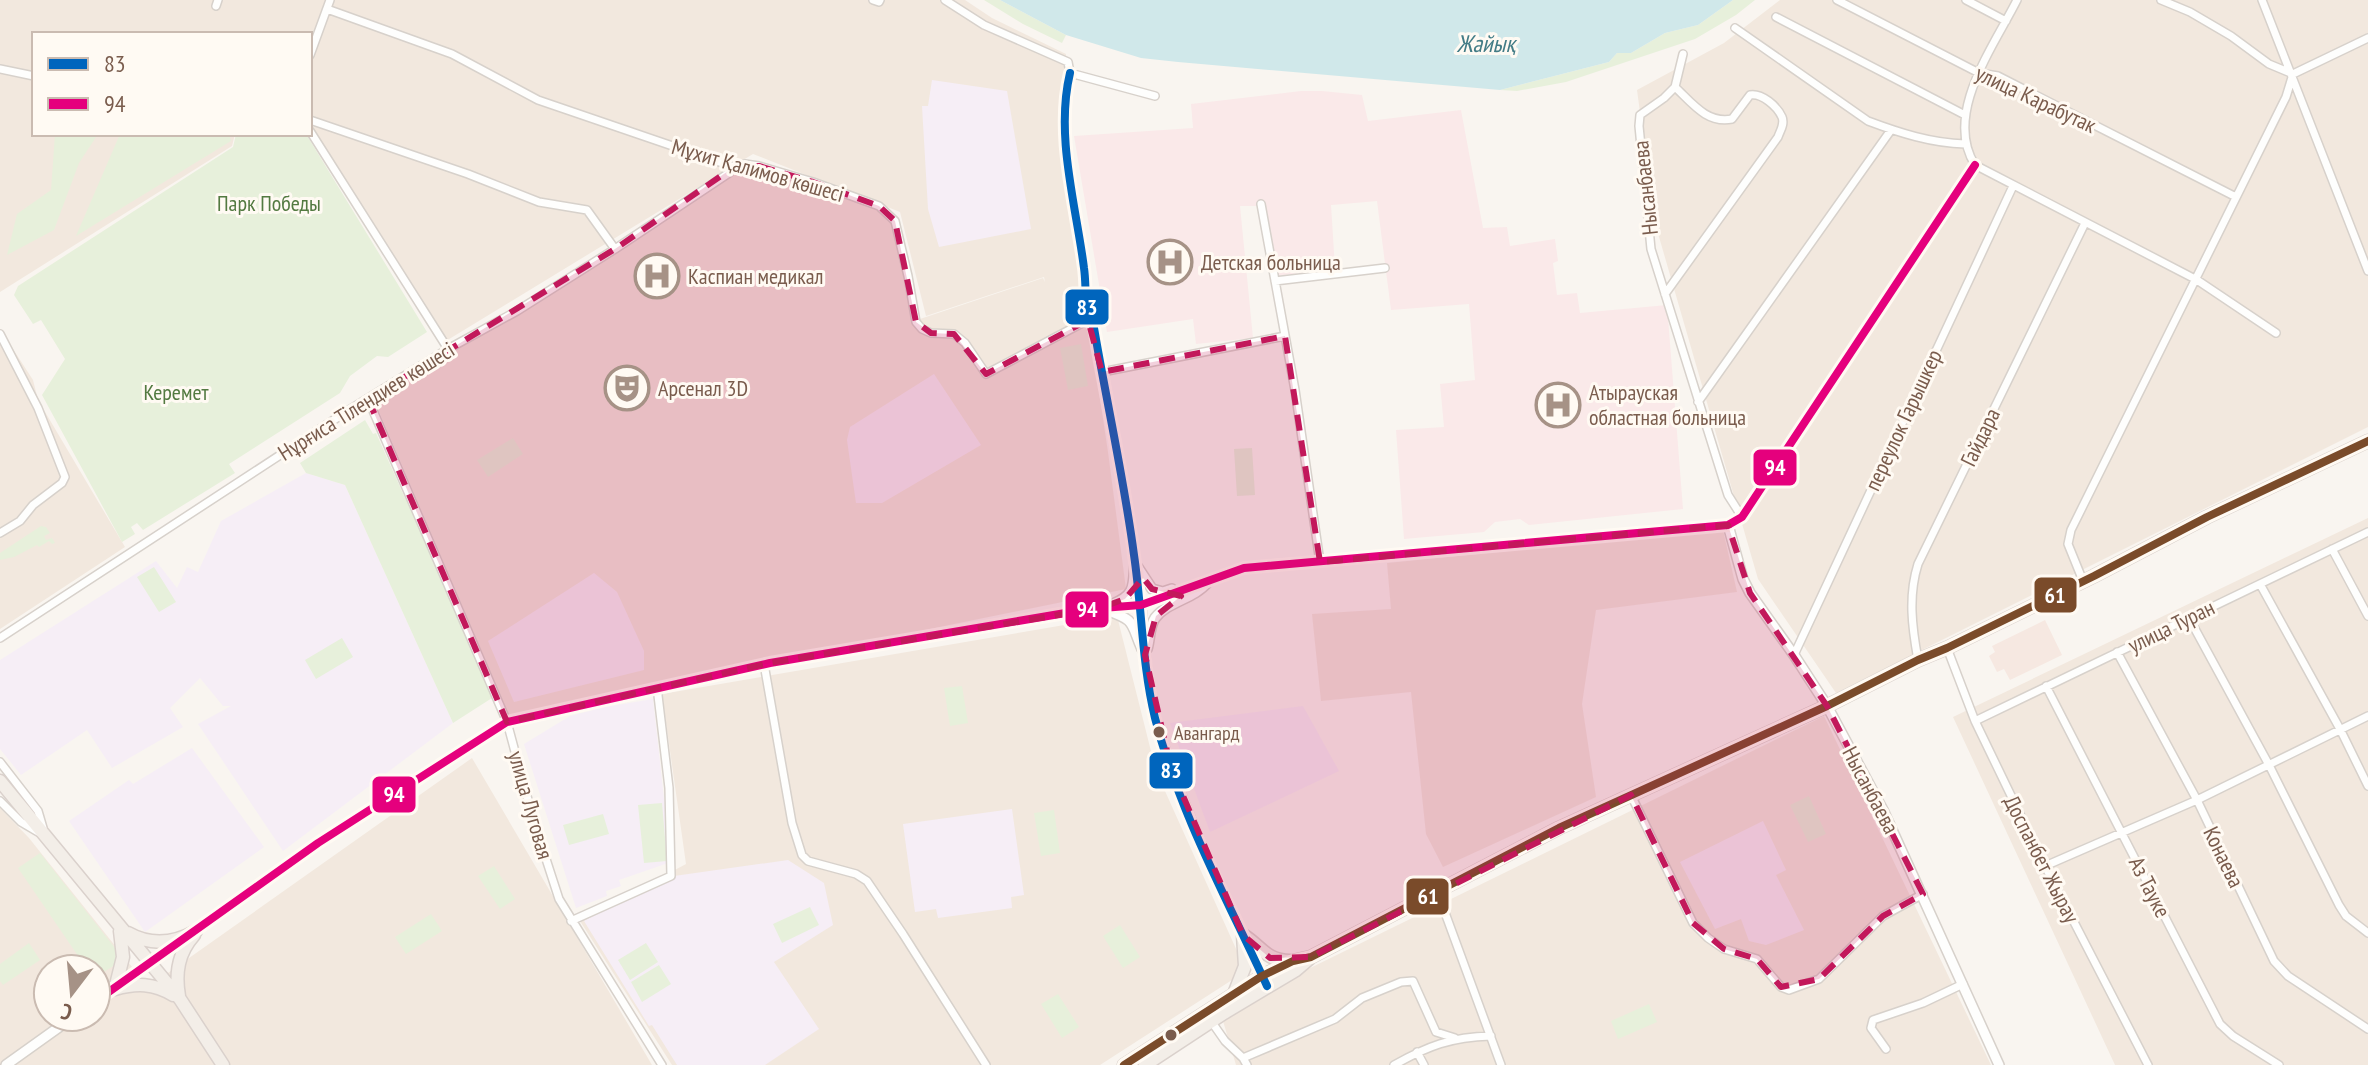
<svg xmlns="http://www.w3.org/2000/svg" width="2368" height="1065" viewBox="0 0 2368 1065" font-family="'PT Sans Narrow',sans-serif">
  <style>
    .residential { fill: #f2e8de; fill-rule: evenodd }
    .commercial { fill: #f6e8e1 }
    .education { fill: #f6eef6 }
    .medical { fill: #fae9e9 }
    .green { fill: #e7f0db }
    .water { fill: #d0e8ea }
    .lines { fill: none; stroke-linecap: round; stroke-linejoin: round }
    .minor-casing { stroke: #d7d1cb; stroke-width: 10 }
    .tertiary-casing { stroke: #d7d1cb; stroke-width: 12 }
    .primary-casing { stroke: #dad1cc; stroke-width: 15 }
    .minor { stroke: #fefefd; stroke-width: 7 }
    .tertiary { stroke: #fefefd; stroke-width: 9 }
    .primary { stroke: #f3eee8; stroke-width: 12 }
    .bus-1-casing { stroke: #fffaf3; stroke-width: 14 }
    .bus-2-casing { stroke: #fffaf3; stroke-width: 14 }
    .bus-3-casing { stroke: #fffaf3; stroke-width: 14 }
    .bus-1 { stroke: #0065bd; stroke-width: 8 }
    .bus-2 { stroke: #e5007d; stroke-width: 8 }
    .bus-3 { stroke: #7a4b2a; stroke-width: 8 }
    .marked { fill: #c2185b; fill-opacity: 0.2; stroke: #c2185b; stroke-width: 6; stroke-dasharray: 16 10; stroke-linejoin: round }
    .bus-dot { fill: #7a5c4d; stroke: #fffaf3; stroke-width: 3 }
    .labels { text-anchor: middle; stroke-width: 6; stroke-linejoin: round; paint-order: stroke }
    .bus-label { font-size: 20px; fill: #7a5c4d; stroke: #fffaf3; text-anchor: start }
    .street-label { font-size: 22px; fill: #7a5c4d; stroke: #fffaf3 }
    .park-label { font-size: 22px; fill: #537a41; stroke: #fffaf3 }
    .poi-label { font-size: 22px; fill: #7a5c4d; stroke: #fffaf3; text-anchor: start }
    .water-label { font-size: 24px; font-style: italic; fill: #437c86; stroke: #fffaf3 }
    .line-badge { stroke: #fffaf3; stroke-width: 3 }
    .badge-label { font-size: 22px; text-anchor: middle; font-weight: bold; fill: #fff }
  </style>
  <rect width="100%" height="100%" fill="#f9f5f0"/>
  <path class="residential" d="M0,0H965L992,18L1066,54L1062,98L1066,172L1108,452L1126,589L509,715L375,402L621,240L752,161L890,213L917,320L1043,278L1045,282L1044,277L926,316L900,212L753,154L441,344L307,134H310V34H34V134H235L232,146L0,292Z
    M1780,0H2368V427L1836,693L1758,579L1655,223L1637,90L1724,43Z
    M0,329L33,380L38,400L125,547L0,629Z
    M2368,518V1065H2115L1953,717Z
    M1723,530L1737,592L1596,610L1582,704L1596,797L1443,867L1426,834L1411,692L1321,701L1312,614L1391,609L1387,563Z
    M1117,616L1156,771L1246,971L1100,1065H672L580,921L686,864L662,694Z
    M1824,716L1991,1065H1236L1223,1021L1302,972Z
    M472,758L652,1065H0V808L29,838L148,987ZM48,969H96V1017H48Z"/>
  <path class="commercial" d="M2045,620L2062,655L2010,680L2004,669L1997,672L1989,656L1995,652L1992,646Z"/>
  <path class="education" d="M932,80L1007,91L1031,229L939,247L928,209L922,106H928Z
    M934,374L981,445L882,503H856L847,440L850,427Z
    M306,473L345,485L453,723L283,851L198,724L231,706H223L200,678L170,708L183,727L112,768L87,730L21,775L0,749V660L156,561L177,588L187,567L198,572L221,521Z
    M594,573L617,592L644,651V670L514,702L488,641Z
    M653,699L671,862L619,880L621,886L606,891L607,896L576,908L524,744L570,716L605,707Z
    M1303,706L1339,771L1210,832L1170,723Z
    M192,748L264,847L145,932L69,821L129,780L133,784Z
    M1012,809L1024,895L1011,897L1012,908L938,918L936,909L915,912L903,824Z
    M1763,821L1786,870L1776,875L1804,930L1766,945L1749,941L1741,919L1715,929L1680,862Z
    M788,860L824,883L833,925L774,962L819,1029L765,1065H677L652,1025L649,1026L584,921L667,877Z"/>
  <path class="medical" d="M1301,91H1322L1362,95L1368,121L1461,110L1483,228L1507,227L1510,246L1555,239L1558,261L1553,263L1557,295L1577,293L1580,313L1667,305L1683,509L1529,525L1520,519L1495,522L1484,532L1404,539L1396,430L1444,427L1440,384L1475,380L1469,304L1391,310L1377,201L1331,205L1335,268L1270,277L1258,206H1240L1253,338L1196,344L1193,319L1107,332L1074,136L1193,128L1191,104Z"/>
  <path class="green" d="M984,0H1000L1066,35L1062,43L1023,24Z
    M1733,0H1755L1736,15L1695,39L1566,82L1517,91L1500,90L1609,62L1617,53H1631L1665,33L1698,25Z
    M55,134H98L79,163L54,230L7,255L17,214L51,190Z
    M120,134H229L231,141L76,236Z
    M236,134H306L427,332L388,357L377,356L350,376L340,393L229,464L235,473L143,530L137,523L131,527L135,534L122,542L42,395L65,359L41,320L33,324L14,295L18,286L233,147Z
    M1081,344L1088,386L1068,390L1060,348Z
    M365,420L373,434L376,433L405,498L408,499L492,698L453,723L345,485L306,473L300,463Z
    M513,438L523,454L488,477L477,460Z
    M1252,448L1255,495L1237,496L1234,449Z
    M41,526L46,527L50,533L44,536L46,540L52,538L55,543L52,544L49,541L39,547L37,545L14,557L0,560V553Z
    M154,567L176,602L159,612L137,577Z
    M342,638L353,657L316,679L305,660Z
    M962,686L968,723L950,726L944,688Z
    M1809,796L1826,834L1808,842L1790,805Z
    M662,803L667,861L644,863L638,805Z
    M1054,810L1060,853L1041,856L1034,813Z
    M603,814L609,834L569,845L563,825Z
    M40,853L115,948L118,963L96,977V969H87L18,868Z
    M494,866L515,899L500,909L478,876Z
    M810,907L819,925L782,943L773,924Z
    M431,914L442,931L406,954L395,937Z
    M1120,925L1140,957L1123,968L1103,936Z
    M29,943L40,960L3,985L0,981V964Z
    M646,943L658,962L630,980L618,960Z
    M659,965L671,984L642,1002L631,982Z
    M1058,994L1079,1027L1062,1038L1041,1004Z
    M1649,1004L1657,1022L1618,1039L1611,1021Z"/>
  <path class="water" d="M1000,0H1733L1698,25L1665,33L1631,53H1617L1609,62L1500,90L1178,62L1141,58L1066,35Z"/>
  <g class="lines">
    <g class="minor-casing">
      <path id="minor" d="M873,0L879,2L880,0
        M945,0L984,25L1068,62L1070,73L1155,96
        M1837,0L1979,73L1998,76L2236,197
        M1966,0L2006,21
        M2017,0C1994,46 1943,114 1975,165L2197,280L2276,333
        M2161,0L2190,12L2231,36L2269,64L2293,74
        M2262,0L2368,271
        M216,6L218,0
        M327,9L452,54L538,100L734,167L745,164L759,166L813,182L879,206L895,221L908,276L916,322L922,329L931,333L954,334L965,343L986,374L1088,320
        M1776,17L1965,115
        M1735,28L1868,121C1900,133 1931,143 1965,144
        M1683,54L1675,87L1664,98L1640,115L1639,126L1651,249L1728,495L1742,517
        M310,55L330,0
        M0,69L34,76
        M1070,73C1055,136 1076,205 1084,268C1087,288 1083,312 1094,328L1119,460L1141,605
        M2293,74L2368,38
        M310,120L468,174L539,202L587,210L615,249
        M310,131L448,349
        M1261,204L1295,390L1320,562
        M1275,281L1385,268
        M1665,294L1778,137C1780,131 1785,124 1782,117C1777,106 1762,93 1750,95L1732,119C1707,124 1692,103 1675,87
        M0,334L38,408L65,477L62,483L33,505L20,521L0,533
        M1102,372L1285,336
        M368,399L507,722L534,822L559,899L662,1065
        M1698,402L1891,130
        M1728,525L1742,517L1975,165
        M2332,549L2368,616
        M2083,581L2068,544L2071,530L2286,97L2293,74
        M2260,584L2340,729L2368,786
        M2189,618L2269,765L2339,905L2346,916L2368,933
        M0,638L349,410L448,349L517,311L615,249L729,173L734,167
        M1947,648L1975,721L2045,866L2148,1065
        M2117,652L2197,800L2274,961L2288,976L2368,1029
        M1794,655L2013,186
        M1918,660C1912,627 1908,596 1918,564L2085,223
        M764,664L792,823L802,855L808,861L856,874L867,881L903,934L986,1065
        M2046,686L2220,1024L2233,1036L2279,1065
        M1975,721L2368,532
        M0,762L38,811L43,828
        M1631,795L1693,923L1708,938L1724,949L1757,959L1781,987L1789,990L1819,979L1883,916L1923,894
        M0,801L21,822L38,832
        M2045,866L2197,800L2368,716
        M1437,891L1501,1065
        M571,921L671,876L669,788L657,687
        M1211,1021L1225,1041L1243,1058L1247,1065
        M1886,1049L1871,1028L1873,1020L1923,1003L1963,984
        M1417,1052L1424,1065
        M1243,1058L1335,1019L1362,998L1401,982L1413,981L1436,1032L1455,1038
        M1394,1065C1428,1046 1451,1037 1491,1036"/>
    </g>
    <g class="tertiary-casing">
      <path id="tertiary" d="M1135,563L1152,589L1163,592L1172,589
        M1113,604C1136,595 1133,585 1135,563
        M1141,605C1144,643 1146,683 1156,720C1181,810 1224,895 1264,979
        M1106,610C1137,621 1130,622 1142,649
        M1147,649C1150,640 1149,627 1155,618C1168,601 1194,599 1208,582
        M96,1001L318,843L507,722L770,663L1089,609L1141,605L1244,568L1728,525L1743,579L1750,593L1794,655L1827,706L1883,810L1999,1065
        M6,1065L73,1017"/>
    </g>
    <g class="primary-casing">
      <path id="primary" d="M0,781L180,999L223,1065
        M128,933C151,946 173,944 196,931
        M1243,935C1261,946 1266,961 1290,961
        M115,989C136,983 154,983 173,995
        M115,989L123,957L120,931
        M1234,994L1245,966L1243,935
        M179,996C175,973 178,953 194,935
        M1124,1065L1262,976L1293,961L1311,957L1559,828L1827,706L1918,660L1947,648L2094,576L2207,517L2368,441
        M1145,1065L1224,1013L1296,970L1310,958"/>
    </g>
    <use href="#minor" class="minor"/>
    <use href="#tertiary" class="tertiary"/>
    <use href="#primary" class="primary"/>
    <g class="bus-1-casing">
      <path id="bus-1" d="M1070,73C1055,136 1076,205 1084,268C1087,288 1083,312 1094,328C1107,404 1124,479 1134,555C1142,609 1142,665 1155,718C1179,812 1227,899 1267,986"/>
    </g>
    <g class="bus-2-casing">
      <path id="bus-2" d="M96,1001L318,843L507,722L770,663L1089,609L1141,605L1244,568L1728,525L1742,517L1975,165"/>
    </g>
    <g class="bus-3-casing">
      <path id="bus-3" d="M1124,1065L1262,976L1293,961L1311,957L1559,828L1827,706L1918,660L1947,648L2094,576L2207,517L2368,441"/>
    </g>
    <use href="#bus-1" class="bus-1"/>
    <use href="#bus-2" class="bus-2"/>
    <use href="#bus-3" class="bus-3"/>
  </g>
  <path class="marked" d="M759,166L813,182L879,206L895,221L916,322L931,333L954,334L986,374L1088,320L1102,372L1285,336L1320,562L1728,525L1750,593L1827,706L1923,894L1883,916L1819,979L1781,987L1757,959L1724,949L1693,923L1631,795L1311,957L1270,958L1243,935L1171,768L1145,655L1156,616L1181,596L1152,589L1143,578L1125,599L1100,608L770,663L507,722L368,399L615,249L734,167Z"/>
  <defs>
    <g id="hospital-ring" transform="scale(2.3)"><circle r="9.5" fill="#fffaf3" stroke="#a69286" stroke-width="1.5"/><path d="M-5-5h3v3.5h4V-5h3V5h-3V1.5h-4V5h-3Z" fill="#a69286"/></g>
    <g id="theatre-ring" transform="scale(2.3)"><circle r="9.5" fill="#fffaf3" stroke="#a69286" stroke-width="1.5"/><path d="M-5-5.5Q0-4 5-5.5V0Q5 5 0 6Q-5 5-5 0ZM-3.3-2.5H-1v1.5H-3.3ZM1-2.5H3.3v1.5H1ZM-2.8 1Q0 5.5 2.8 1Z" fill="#a69286"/></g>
  </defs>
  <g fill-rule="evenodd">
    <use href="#hospital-ring" x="1170" y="262"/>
    <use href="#hospital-ring" x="657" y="276"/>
    <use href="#theatre-ring" x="627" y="388"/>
    <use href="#hospital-ring" x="1558" y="405"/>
  </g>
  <g class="bus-dot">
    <circle cx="1159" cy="732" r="7"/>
    <circle cx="1171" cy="1035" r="7"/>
  </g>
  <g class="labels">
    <g class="bus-label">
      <text x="1174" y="740">Авангард</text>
    </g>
    <g class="street-label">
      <text transform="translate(2036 99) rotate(25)" y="8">улица Карабутак</text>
      <text transform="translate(758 170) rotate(16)" y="8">Мұхит Қалимов көшесі</text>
      <text transform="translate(1645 188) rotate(-96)" y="8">Нысанбаева</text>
      <text transform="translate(366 401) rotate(-32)" y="8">Нұрғиса Тілендиев көшесі</text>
      <text transform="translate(1903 420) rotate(-65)" y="8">переулок Гарышкер</text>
      <text transform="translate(1980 437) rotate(-64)" y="8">Гайдара</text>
      <text transform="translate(2171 626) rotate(-26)" y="8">улица Туран</text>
      <text transform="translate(1871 790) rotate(62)" y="8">Нысанбаева</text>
      <text transform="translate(531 805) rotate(74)" y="8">улица Луговая</text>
      <text transform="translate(2224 857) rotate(64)" y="8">Конаева</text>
      <text transform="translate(2042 859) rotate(63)" y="8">Доспанбет Жырау</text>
      <text transform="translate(2150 887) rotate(63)" y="8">Аз Тауке</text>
    </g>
    <g class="park-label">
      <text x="269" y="211">Парк Победы</text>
      <text x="176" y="400">Керемет</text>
    </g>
    <g class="poi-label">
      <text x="1201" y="270">Детская больница</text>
      <text x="688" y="284">Каспиан медикал</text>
      <text x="658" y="396">Арсенал 3D</text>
      <text x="1589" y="400">Атырауская<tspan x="1589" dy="25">областная больница</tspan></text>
    </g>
    <g class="water-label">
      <text x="1486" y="52">Жайық</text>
    </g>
  </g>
  <g class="line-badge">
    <rect x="1064" y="288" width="46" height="38" rx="8" fill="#0065bd"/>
    <rect x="1752" y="448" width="46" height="39" rx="8" fill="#e5007d"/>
    <rect x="2033" y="576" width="45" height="38" rx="8" fill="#7a4b2a"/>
    <rect x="1064" y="590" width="46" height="39" rx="8" fill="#e5007d"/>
    <rect x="1148" y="751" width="46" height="39" rx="8" fill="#0065bd"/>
    <rect x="371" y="775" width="46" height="39" rx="8" fill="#e5007d"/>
    <rect x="1405" y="877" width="45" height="39" rx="8" fill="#7a4b2a"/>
  </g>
  <g class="badge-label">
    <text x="1087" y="315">83</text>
    <text x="1775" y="475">94</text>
    <text x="2055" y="603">61</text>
    <text x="1087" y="617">94</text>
    <text x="1171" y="778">83</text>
    <text x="394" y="802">94</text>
    <text x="1428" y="904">61</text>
  </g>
  <rect x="32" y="32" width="280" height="104" fill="#fffaf3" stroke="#cabbb1" stroke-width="2"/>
  <rect x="48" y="58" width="40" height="12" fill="#0065bd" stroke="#cabbb1" stroke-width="2"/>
  <text x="104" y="72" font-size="24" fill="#7a5c4d">83</text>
  <rect x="48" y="98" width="40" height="12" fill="#e5007d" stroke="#cabbb1" stroke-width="2"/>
  <text x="104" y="112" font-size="24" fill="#7a5c4d">94</text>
  <g transform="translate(72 993) rotate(196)"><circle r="38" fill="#fffaf3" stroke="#cabbb1" stroke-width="2"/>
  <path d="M0-6L14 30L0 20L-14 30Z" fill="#a69286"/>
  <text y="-12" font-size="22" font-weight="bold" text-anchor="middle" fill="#7a5c4d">С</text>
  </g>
</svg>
